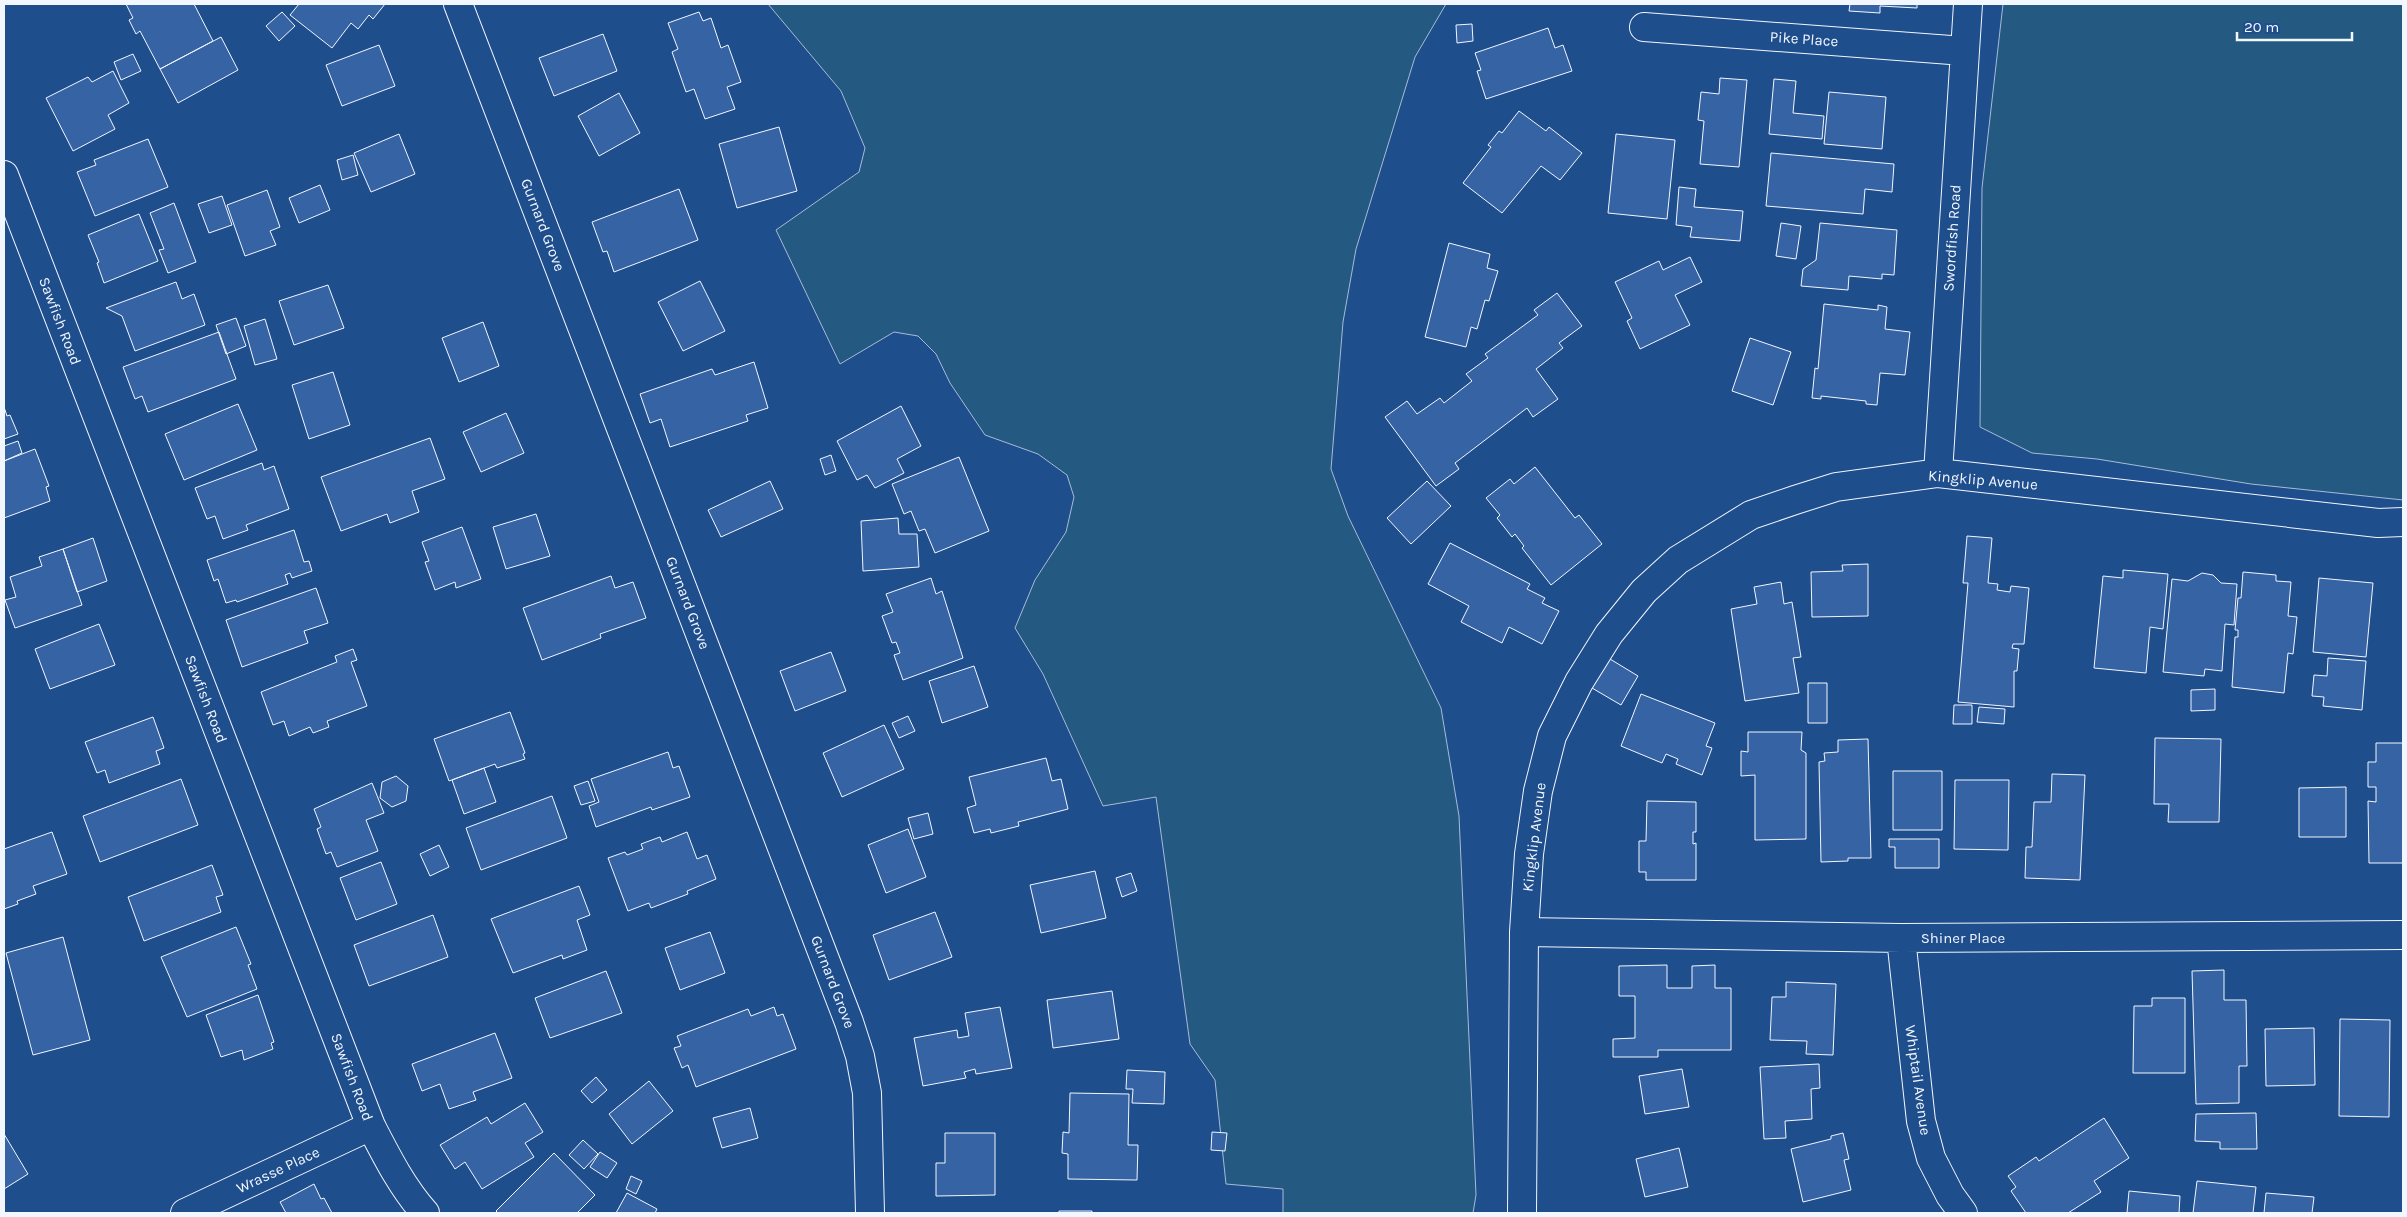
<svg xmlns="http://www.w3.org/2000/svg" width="2407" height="1217" viewBox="0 0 2407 1217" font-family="Karla,sans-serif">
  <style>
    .green { fill: #245a82; stroke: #a8bbd7 }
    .building { fill: #3563a3; stroke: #f2f6ff }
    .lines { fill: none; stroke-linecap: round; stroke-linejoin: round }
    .minor-casing { stroke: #f2f6ff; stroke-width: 30 }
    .minor { stroke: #1f4e8c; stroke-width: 28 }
    .labels { text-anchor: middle; stroke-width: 4; stroke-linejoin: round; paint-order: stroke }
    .street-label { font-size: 15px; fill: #f2f6ff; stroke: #1f4e8c }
  </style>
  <rect width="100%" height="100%" fill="#1f4e8c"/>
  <path class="green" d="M768,4H1446L1415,57L1356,249L1343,322L1331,469L1348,516L1441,708L1459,816L1476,1195L1473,1213H1283V1189L1226,1184L1215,1080L1190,1044L1156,797L1103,806L1043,674L1015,628L1035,580L1066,532L1074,497L1067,475L1038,454L985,435L950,383L936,354L918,336L894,332L840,364L776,230L859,172L865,148L841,91Z
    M2003,4H2403V500L2251,484L2097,459L2032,453L1980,427L1982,188Z"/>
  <path class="building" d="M126,4H194L213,41L160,69L140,31L136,34L129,20L133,18Z
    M299,4H385L373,19L369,15L358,29L351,23L332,48L290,15Z
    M1850,4H1917V8L1880,6V13L1849,11Z
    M282,12L295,26L279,41L266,26Z
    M699,12L703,21L711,18L721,48L728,45L741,82L727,87L735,109L705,119L694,89L686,92L672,52L678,49L668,23Z
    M1472,24L1473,41L1457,43L1456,25Z
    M1548,28L1555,48L1563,45L1572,71L1486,99L1477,71L1481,70L1475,53Z
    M603,34L617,71L554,96L539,58Z
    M221,37L238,70L178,103L160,69Z
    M379,45L395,86L342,106L326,65Z
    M133,54L141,71L121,80L114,62Z
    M113,71L129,103L108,115L115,129L73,151L46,98L88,77L92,82Z
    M1720,78L1747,80L1739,167L1700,164L1704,121L1698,120L1701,92L1719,94Z
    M1774,79L1796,81L1793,113L1824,116L1822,139L1769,134Z
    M1829,92L1886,97L1882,149L1824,144Z
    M619,93L640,133L599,156L578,116Z
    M1519,111L1546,131L1549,127L1582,153L1560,180L1541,166L1502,213L1463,183L1491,147L1488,145L1499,131L1502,133Z
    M779,127L797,191L737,208L719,144Z
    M399,134L415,174L371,192L354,153Z
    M1616,134L1675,140L1667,219L1608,213Z
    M148,139L168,187L95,216L77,172L96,165L94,160Z
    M1771,153L1894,164L1892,192L1865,189L1863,214L1766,206Z
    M353,155L358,175L342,180L337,160Z
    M320,185L330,210L299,223L289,198Z
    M1679,187L1696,189L1694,207L1743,211L1740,241L1690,237L1692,227L1676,225Z
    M679,189L698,240L614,272L607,251L603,252L592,222Z
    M267,190L280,227L270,231L276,245L245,256L227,205Z
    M222,196L232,225L209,233L198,204Z
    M174,203L196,262L168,273L159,250L164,249L150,213Z
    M139,214L158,261L104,283L97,263L99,262L88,235Z
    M1781,223L1801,226L1796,259L1776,256Z
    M1820,223L1897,230L1894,275L1882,274V279L1849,276L1848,290L1801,286L1803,269L1816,260Z
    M1449,243L1490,254L1487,268L1498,271L1489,301L1485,300L1477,329L1471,327L1466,347L1425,337Z
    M1690,257L1702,282L1675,295L1690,325L1640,349L1627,321L1632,318L1615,282L1659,261L1663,270Z
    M700,281L725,331L683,351L658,302Z
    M176,282L182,299L194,294L205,325L135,351L122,316L106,308Z
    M328,285L344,328L294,345L279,301Z
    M1557,293L1582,326L1559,343L1563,348L1536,369L1558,399L1533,417L1527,408L1455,463L1459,469L1436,486L1385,417L1407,401L1417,414L1440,398L1444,403L1472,381L1466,374L1488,358L1485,354L1538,315L1534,310Z
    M1824,304L1878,310V305L1887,307L1885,329L1910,332L1905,375L1880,373L1877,405L1866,404V401L1821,396V399L1812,398L1815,368L1818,369Z
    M236,318L246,346L226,354L216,325Z
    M265,319L277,359L255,365L244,326Z
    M483,322L499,366L459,382L442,338Z
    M219,332L236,379L148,412L142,396L135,399L123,367Z
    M1750,338L1791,352L1773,405L1732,391Z
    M754,362L768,408L746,415L748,421L670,447L661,419L650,423L640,394L712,369L715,375Z
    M333,372L350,425L309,439L292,385Z
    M238,404L257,450L184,480L165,434Z
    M901,406L921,446L897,459L904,473L875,488L867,475L857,480L837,441Z
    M4,407L7,416L10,415L18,434L4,439Z
    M506,413L524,453L481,472L463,432Z
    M430,438L445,479L412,491L419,512L390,523L387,514L341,531L321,477Z
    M18,441L22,453L4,461V446Z
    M35,449L49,486L46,487L50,501L4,518V461Z
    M831,455L836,471L825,475L820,459Z
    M959,457L989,531L935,553L925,529L919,531L911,511L904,514L892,484Z
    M262,463L264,470L274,466L289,509L246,525L248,530L223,539L215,516L207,519L195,488Z
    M1535,467L1575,518L1579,515L1602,544L1551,585L1522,548L1524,546L1515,534L1512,537L1497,518L1500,515L1486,498L1510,479L1514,484Z
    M770,481L783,509L721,537L708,510Z
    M1427,481L1451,506L1411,544L1387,518Z
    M536,514L550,556L506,569L493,527Z
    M898,518L899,534H917L919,567L863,571L861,521Z
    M462,527L481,579L456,588L455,582L435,590L425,562L429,561L422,542Z
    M294,530L304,562L309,561L312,571L292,578L290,573L285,575L288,584L237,602L236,600L226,603L218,579L214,581L207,560Z
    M1967,536L1992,538L1988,583L1998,584L1997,590L2010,592L2011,586L2029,588L2024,644H2013L2012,648L2019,649L2017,671H2014V707L1958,702L1968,583H1963Z
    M93,538L107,581L77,592L63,549Z
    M1450,543L1530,584L1527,589L1545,598L1542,603L1559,611L1542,644L1509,627L1502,643L1461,622L1469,606L1428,584Z
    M63,549L82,605L15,628L5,600L16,597L10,577L42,566L39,557Z
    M1868,564V616L1812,617L1811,572L1843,571L1842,565Z
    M2123,570L2168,574L2163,629L2150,627L2146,673L2094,668L2103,576L2123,578Z
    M2243,572L2276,575V581L2291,582L2288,616L2297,617L2293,654L2288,653L2284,693L2232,687L2235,637H2238V630H2235L2238,598H2241Z
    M2202,573L2213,575L2221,583L2237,584L2234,625L2225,624L2222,671L2205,669L2204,676L2163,672L2172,579L2188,581Z
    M611,576L615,588L633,582L646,618L600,634L601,638L542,660L523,608Z
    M931,578L936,594L942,591L963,658L903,680L894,655L900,653L896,642L892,643L882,616L893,612L886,594Z
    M2319,578L2373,583L2366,657L2313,652Z
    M1781,582L1784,604L1792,602L1801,657L1793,658L1799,693L1745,701L1731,609L1757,604L1754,587Z
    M316,588L328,623L304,631L308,643L242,667L226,620Z
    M99,624L115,665L50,689L35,649Z
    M353,649L357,660L351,662L367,706L327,721L329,727L313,733L310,727L289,736L284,721L273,725L261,692L337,662L335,656Z
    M831,652L846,691L795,711L780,671Z
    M2328,658L2366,661L2362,710L2323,706L2324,697L2312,696L2314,675L2327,676Z
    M1610,659L1638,676L1621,705L1592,688Z
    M974,666L988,707L942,723L929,681Z
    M1808,683H1827V723H1808Z
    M2215,689V710L2191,711V690Z
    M1641,694L1715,723L1706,746L1712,748L1702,775L1676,764L1678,759L1666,754L1662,763L1621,746Z
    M1954,705H1972V724H1953Z
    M1979,707L2005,709L2004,724L1977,722Z
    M510,712L525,753L523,754L525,759L497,768L495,764L449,781L434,739Z
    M908,716L915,731L899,738L892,723Z
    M153,717L164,748L156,751L160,764L109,783L105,770L97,773L85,742Z
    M884,725L904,769L842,797L823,753Z
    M1748,732H1802L1801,750L1806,753V839L1755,840V775L1741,776V751L1748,752Z
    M2155,738L2221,739L2219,822H2168L2169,804H2154Z
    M1868,739L1871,858H1848V861L1821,862L1819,762L1825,761L1824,753L1838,752V740Z
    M2376,743H2403V863H2369L2368,801L2376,802V787H2368V762H2376Z
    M668,752L673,768L679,766L690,797L652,810L651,807L596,827L589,806L599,802L591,779Z
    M1046,758L1052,781L1061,779L1068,809L1018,822L1019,826L991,833L990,829L974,833L967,808L976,805L969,777Z
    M484,768L496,802L464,814L452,780Z
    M1893,771H1942V830H1893Z
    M2052,774L2085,775L2080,880L2025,878L2026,847H2032L2034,802H2051Z
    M396,776L408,786L406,801L392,807L380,798L382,782Z
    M181,779L198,825L100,862L83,816Z
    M1955,780H2009L2008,850L1954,849Z
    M588,781L595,801L581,805L574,786Z
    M372,783L384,813L366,820L378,851L337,867L331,852L326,854L317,829L321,827L314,809Z
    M2346,787V837H2299V788Z
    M552,796L567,838L481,870L466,828Z
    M1647,801L1696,802V832H1693V844L1696,843V880H1646V872H1639V841H1646Z
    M928,813L933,834L914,839L908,818Z
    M908,829L926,877L886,893L868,845Z
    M52,832L67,874L33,886L36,894L17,901L18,904L4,909V849Z
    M687,832L697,859L707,855L716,879L687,891L688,894L651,908L649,903L628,911L608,858L625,852L627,855L643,849L641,844L660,837L662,842Z
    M1889,839H1939V868H1895V847H1889Z
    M439,845L449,867L430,876L420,854Z
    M381,862L397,904L356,920L340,878Z
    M212,865L223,895L216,897L221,912L144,941L128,897Z
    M1095,871L1106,918L1041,933L1030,885Z
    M1131,873L1137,891L1122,897L1116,878Z
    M579,886L590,915L577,920L587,950L563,959L562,955L513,973L491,919Z
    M935,912L952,957L889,980L873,935Z
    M433,915L448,957L369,986L354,945Z
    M236,927L251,964L248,965L257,989L187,1017L161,957Z
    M710,932L725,973L680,990L665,948Z
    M63,937L90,1040L33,1055L6,953Z
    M1667,965V988H1692V966L1715,965V988H1731V1050H1658V1057H1613V1039L1635,1038V996H1619V966Z
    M2224,970V1000H2246L2247,1066H2239V1103L2196,1104L2192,971Z
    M606,971L622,1013L550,1038L535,998Z
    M1786,982L1836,984L1833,1055L1806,1054L1807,1041L1770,1040L1772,997H1786Z
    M1112,991L1119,1039L1053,1048L1047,1000Z
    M258,995L274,1042L271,1043L273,1049L244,1060L242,1050L221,1057L206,1015Z
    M2152,998H2185V1073H2133L2134,1006H2152Z
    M774,1007L777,1016L783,1014L796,1049L696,1087L688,1065L682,1068L674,1048L681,1046L677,1036L748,1009L751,1016Z
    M1000,1007L1012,1068L976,1074L975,1069L964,1072L966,1078L923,1086L914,1038L957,1030L958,1038L969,1036L965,1013Z
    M2340,1019L2390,1020L2389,1117L2339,1116Z
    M2314,1028L2315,1085L2266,1086L2265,1029Z
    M495,1033L512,1078L473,1092L476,1100L449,1109L440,1084L422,1091L412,1064Z
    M1819,1064L1820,1088L1811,1089L1812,1119L1785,1121L1786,1138L1764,1139L1760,1067Z
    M1682,1069L1689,1107L1645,1114L1639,1076Z
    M1127,1070L1165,1072L1164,1104L1132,1103L1133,1089H1126Z
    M596,1077L607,1090L592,1103L581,1091Z
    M649,1081L673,1111L632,1144L609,1114Z
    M1070,1093L1129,1094L1128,1145H1138L1137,1180L1068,1179V1154L1062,1153L1063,1132L1069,1133Z
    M525,1103L543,1132L525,1143L534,1157L482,1189L465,1162L455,1169L440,1145L487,1117L491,1124Z
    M750,1108L758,1138L722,1148L713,1118Z
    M2256,1113L2257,1149H2220V1142L2195,1141L2196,1114Z
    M2104,1118L2129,1158L2094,1181L2101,1192L2068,1213H2026L2011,1191L2016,1187L2008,1176L2036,1157L2039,1161Z
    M1212,1132L1227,1133L1225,1151L1211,1150Z
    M945,1133H995V1195L936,1196V1163H945Z
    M1843,1133L1849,1159L1844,1160L1851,1190L1803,1202L1791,1149L1831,1139V1136Z
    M4,1134L28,1174L4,1189Z
    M583,1140L598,1154L584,1169L569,1155Z
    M1679,1148L1688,1187L1645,1197L1636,1159Z
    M600,1152L617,1163L607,1178L590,1167Z
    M554,1153L595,1195L577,1213H498L496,1211Z
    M631,1176L642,1181L636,1194L626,1189Z
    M2197,1181L2256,1187L2253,1213H2193Z
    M314,1184L321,1199L324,1198L332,1213H286L280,1202Z
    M2129,1191L2180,1196L2179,1213H2127Z
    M627,1193L657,1209L655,1213H616Z
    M2266,1193L2314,1197L2312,1213H2264Z
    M1059,1211H1092V1213H1059Z"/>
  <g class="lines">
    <g class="minor-casing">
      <path id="minor" d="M458,4L849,1022L860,1056L867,1093L870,1213
        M1644,27L1964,51
        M4,175L371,1126C387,1157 402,1187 425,1213
        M1938,473L1968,4
        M1524,932L1901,938L2403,935
        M1901,938L1921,1121L1931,1158L1950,1195L1963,1213
        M185,1213L371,1126
        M1522,1213L1524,932L1529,854L1538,791L1552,736L1579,682L1609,634L1644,591L1678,560L1751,515L1795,500L1836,487L1938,473L2378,523L2403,522"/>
    </g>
    <use href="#minor" class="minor"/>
  </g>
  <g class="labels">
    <g class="street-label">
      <text transform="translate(1804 39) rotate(4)" y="5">Pike Place</text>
      <text transform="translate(543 225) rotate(69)" y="5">Gurnard Grove</text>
      <text transform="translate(1952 238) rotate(-86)" y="5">Swordfish Road</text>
      <text transform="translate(60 321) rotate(69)" y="5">Sawfish Road</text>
      <text transform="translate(1983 480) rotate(5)" y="5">Kingklip Avenue</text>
      <text transform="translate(688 603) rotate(69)" y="5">Gurnard Grove</text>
      <text transform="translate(206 699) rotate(69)" y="5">Sawfish Road</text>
      <text transform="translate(1534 837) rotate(-83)" y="5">Kingklip Avenue</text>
      <text x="1963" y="943">Shiner Place</text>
      <text transform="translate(833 982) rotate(69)" y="5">Gurnard Grove</text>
      <text transform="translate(352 1077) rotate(69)" y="5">Sawfish Road</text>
      <text transform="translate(1918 1080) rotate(82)" y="5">Whiptail Avenue</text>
      <text transform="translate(278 1170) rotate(-25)" y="5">Wrasse Place</text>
    </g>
  </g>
  <rect width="2407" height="1217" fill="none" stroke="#f2f6ff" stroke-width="10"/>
  <path d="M2237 32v8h115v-8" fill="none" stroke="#f2f6ff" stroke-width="2.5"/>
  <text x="2244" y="32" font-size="15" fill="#f2f6ff" stroke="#1f4e8c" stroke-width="4" paint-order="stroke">20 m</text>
</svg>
